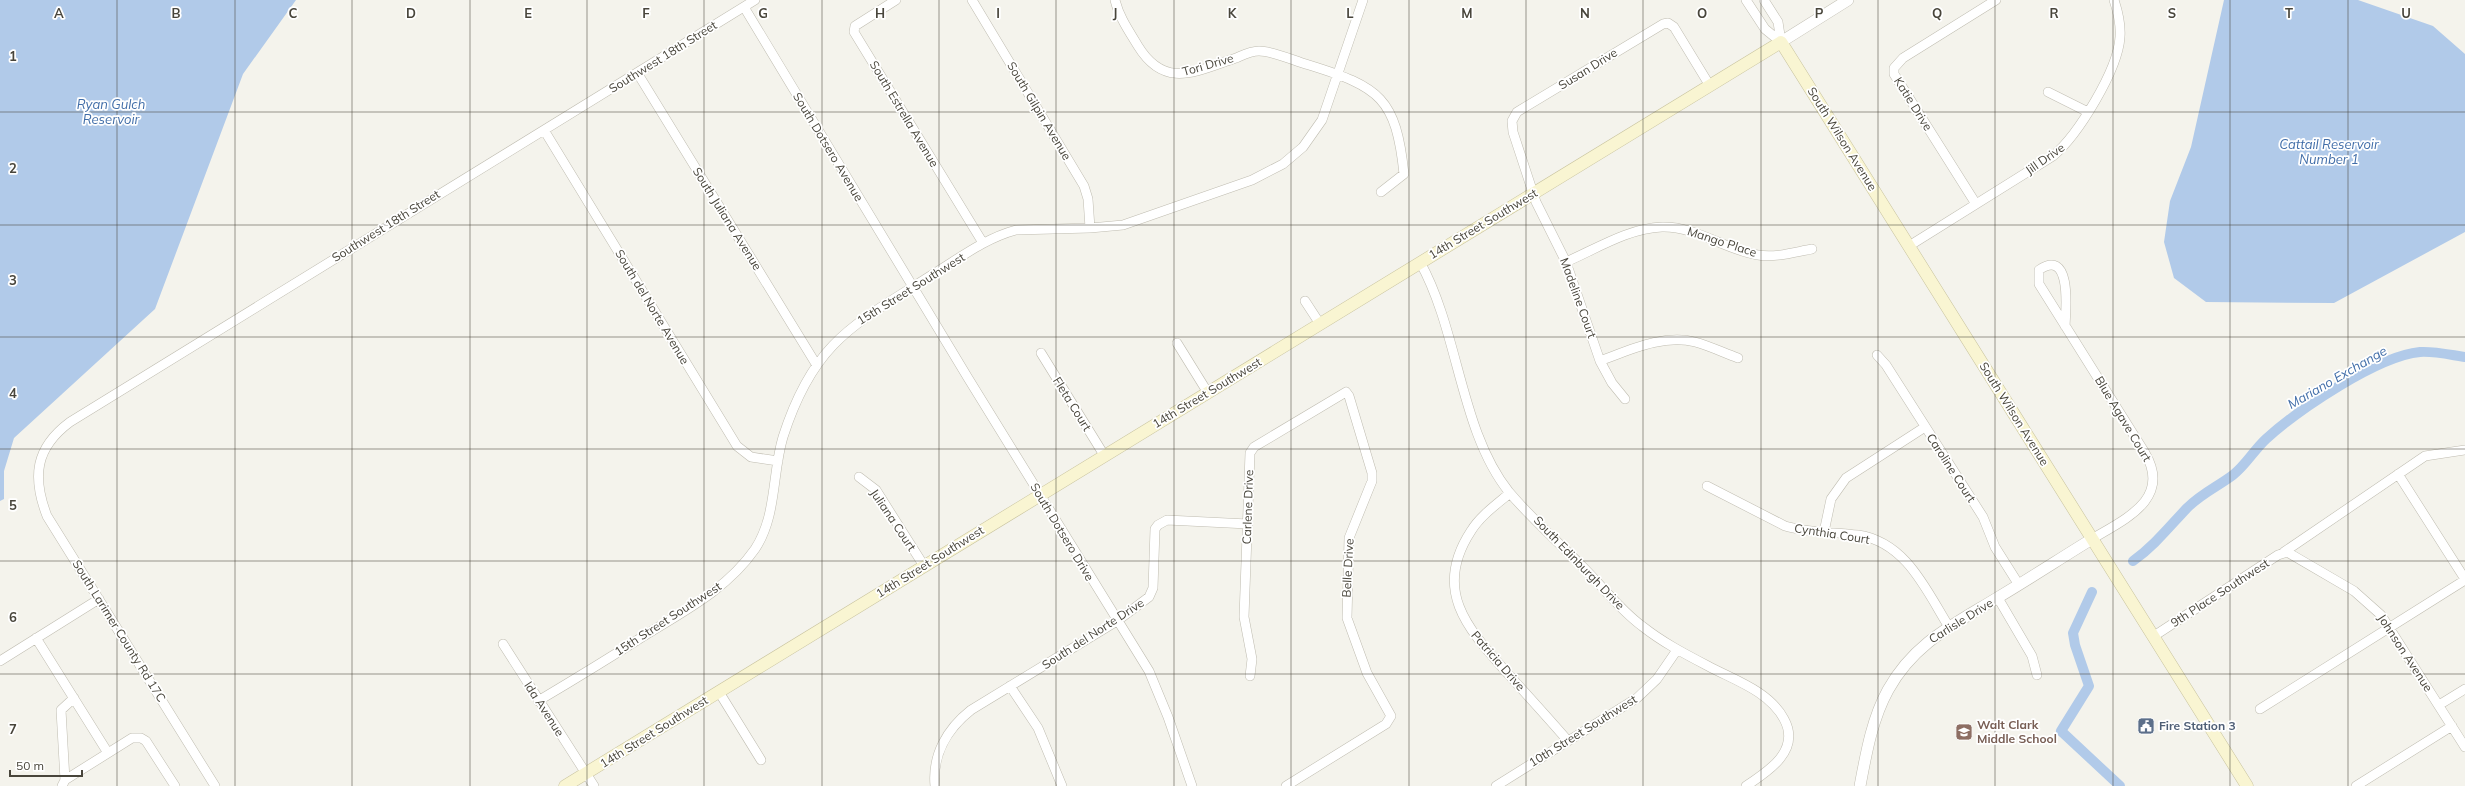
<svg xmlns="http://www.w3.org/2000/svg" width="2465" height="786" viewBox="0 0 2465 786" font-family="Mulish,sans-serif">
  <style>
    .water { fill: #b1cae9 }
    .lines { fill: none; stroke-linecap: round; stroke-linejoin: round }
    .canal { stroke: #b1cae9; stroke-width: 10 }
    .minor-casing { stroke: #bfbcb0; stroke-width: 10 }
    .tertiary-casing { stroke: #bfbcb0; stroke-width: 12 }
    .secondary-casing { stroke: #c8c39e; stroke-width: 13 }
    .minor { stroke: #fff; stroke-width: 9 }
    .tertiary { stroke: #fff; stroke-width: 11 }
    .secondary { stroke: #f9f5d2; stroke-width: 12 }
    .grid { fill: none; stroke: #48453b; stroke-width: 1; stroke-opacity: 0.55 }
    .labels { text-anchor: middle; stroke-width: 3.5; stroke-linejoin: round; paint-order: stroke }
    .street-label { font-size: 12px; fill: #48453b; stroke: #fff }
    .education-label { font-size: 12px; font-weight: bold; fill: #785e54; stroke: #fff; text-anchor: start }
    .service-label { font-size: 12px; font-weight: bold; fill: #4e5e75; stroke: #fff; text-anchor: start }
    .water-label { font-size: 13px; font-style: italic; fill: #406da8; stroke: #fff }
    .grid-label { font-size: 13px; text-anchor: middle; font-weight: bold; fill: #48453b; stroke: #fff; stroke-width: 3.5; stroke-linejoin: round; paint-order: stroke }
  </style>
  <rect width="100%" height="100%" fill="#f4f3ec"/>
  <path class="water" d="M0,0H296L243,74L155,309L14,438L4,471V499L0,501Z
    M2224,0H2358L2433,26L2465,54V232L2334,303L2206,302L2174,278L2164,242L2170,201L2191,147Z"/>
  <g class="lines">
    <path class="canal" d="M2133,561C2154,546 2169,527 2187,508C2202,493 2217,487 2233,475C2246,465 2254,450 2266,439C2298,410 2377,356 2420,352C2434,351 2451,355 2465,357
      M2092,592L2073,633L2075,645L2089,686L2061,731L2120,786"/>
    <g class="minor-casing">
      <path id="minor" d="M896,0L855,26L854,32L983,243
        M972,0L1084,186L1088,199L1090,228
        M1115,0C1119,17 1129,31 1138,46C1165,90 1196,71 1236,58C1243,55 1251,51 1259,51C1274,51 1294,61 1309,65C1380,87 1396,98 1404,174L1381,192
        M1746,0L1765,29L1781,42
        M1764,0L1778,22L1781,42
        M744,7L968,378L1149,671L1168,717L1192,786
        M638,74L816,364
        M2048,92L2088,112
        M544,130L737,446L751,457L778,461
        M1976,204L1894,74V68L1903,58L1996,0
        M1909,246L2053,156C2078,135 2118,70 2120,37C2121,24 2118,12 2114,0
        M1420,262C1459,332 1460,431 1509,492C1531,518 1558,542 1583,567C1602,586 1620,610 1642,626C1662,642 1685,654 1708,666C1734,680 1769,691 1784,719C1801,750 1769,771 1746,786
        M1566,262C1596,249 1629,228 1662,227C1696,226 1725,250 1758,255C1776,258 1795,252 1812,249
        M1305,301L1320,324
        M2065,326C2066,310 2072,247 2039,270V284L2145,453C2172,499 2125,519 2092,539
        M1177,343L1208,393
        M1041,353L1104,455
        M1877,355L1886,365L1983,517L1995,547L2019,585
        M1600,361C1630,350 1663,334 1695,342C1710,346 1724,353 1738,358
        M1625,399L1612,383L1600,361L1566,262L1536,202L1513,132L1512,121L1517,112L1663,24L1668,23L1674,27L1710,86
        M2398,474L2465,579
        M859,477L876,490L924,566
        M1707,486L1785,526C1809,533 1834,532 1858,535C1906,542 1926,590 1949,627
        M1510,493C1497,504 1480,516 1471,531C1431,592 1470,631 1509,675C1529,697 1549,719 1568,741
        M1824,532L1831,499L1846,478L1925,427
        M2284,552L2425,456L2465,450
        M1998,598L2032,656L2037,675
        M2154,636L2278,555L2287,552L2354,591L2381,615L2465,747
        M36,638L108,753
        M503,644L594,786
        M0,661L99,599
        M1250,676L1252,659L1244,617L1250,453L1254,447L1346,392L1349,396L1372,473V481L1349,538L1347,618L1367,673L1391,716L1386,724L1286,786
        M1010,686L1038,728L1062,786
        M719,692L761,760
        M538,701C575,679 611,657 647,634C686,610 728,588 755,549C777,516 772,473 783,437C814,340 855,324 935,273C961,257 986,238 1016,230L1090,228L1123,225L1252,180L1283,164L1303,147L1322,120L1363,0
        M2439,705L2465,689
        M2260,709L2465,580
        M65,780L61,710L74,698
        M62,786L65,780L132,738H141L146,741L175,786
        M215,786L47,516C32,477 35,448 70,422L755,0
        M935,786C932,755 947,729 971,710L1117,621L1149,597L1153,588L1155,529L1158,525L1167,520L1248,524
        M1496,786L1637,698L1657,679L1677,650
        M2356,786L2452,726"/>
    </g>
    <g class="tertiary-casing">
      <path id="tertiary" d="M1781,42L1848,0
        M1860,786C1866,754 1872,719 1888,690C1914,643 1953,625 1997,598C2029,579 2061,558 2092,539"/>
    </g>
    <g class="secondary-casing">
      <path id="secondary" d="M565,786L1781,42L2247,786"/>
    </g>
    <use href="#minor" class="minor"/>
    <use href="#tertiary" class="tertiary"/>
    <use href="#secondary" class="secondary"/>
  </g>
  <path class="grid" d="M117,0V786M235,0V786M352,0V786M470,0V786M587,0V786M704,0V786M822,0V786M939,0V786M1056,0V786M1174,0V786M1291,0V786M1409,0V786M1526,0V786M1643,0V786M1761,0V786M1878,0V786M1995,0V786M2113,0V786M2230,0V786M2348,0V786M0,112H2465M0,225H2465M0,337H2465M0,449H2465M0,561H2465M0,674H2465"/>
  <defs>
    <g id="civic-square" transform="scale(0.9)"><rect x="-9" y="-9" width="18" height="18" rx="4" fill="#5c6f8a" stroke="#fff"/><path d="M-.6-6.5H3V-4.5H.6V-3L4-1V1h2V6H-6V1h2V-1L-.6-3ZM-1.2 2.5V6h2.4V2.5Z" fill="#fff"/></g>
    <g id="school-square" transform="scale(0.9)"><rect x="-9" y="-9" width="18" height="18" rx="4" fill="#8d6e63" stroke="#fff"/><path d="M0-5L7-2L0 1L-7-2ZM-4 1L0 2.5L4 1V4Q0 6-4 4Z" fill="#fff"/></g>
  </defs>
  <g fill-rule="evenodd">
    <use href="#civic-square" x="2146" y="726"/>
    <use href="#school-square" x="1964" y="732"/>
  </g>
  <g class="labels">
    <g class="street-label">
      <text transform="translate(663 57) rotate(-32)" y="4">Southwest 18th Street</text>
      <text transform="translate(1208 65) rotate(-16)" y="4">Tori Drive</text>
      <text transform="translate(1588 69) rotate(-32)" y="4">Susan Drive</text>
      <text transform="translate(1913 104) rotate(58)" y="4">Katie Drive</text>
      <text transform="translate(1039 111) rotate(59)" y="4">South Gilpin Avenue</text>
      <text transform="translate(904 114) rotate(59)" y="4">South Estrella Avenue</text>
      <text transform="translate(1842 139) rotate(58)" y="4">South Wilson Avenue</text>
      <text transform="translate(828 147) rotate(59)" y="4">South Dotsero Avenue</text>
      <text transform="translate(2045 159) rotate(-35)" y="4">Jill Drive</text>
      <text transform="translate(727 219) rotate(58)" y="4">South Juliana Avenue</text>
      <text transform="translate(1483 224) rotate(-31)" y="4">14th Street Southwest</text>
      <text transform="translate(386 226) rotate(-32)" y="4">Southwest 18th Street</text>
      <text transform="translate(1722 242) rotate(18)" y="4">Mango Place</text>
      <text transform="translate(911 289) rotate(-32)" y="4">15th Street Southwest</text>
      <text transform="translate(1578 298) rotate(70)" y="4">Madeline Court</text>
      <text transform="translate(652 307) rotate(59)" y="4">South del Norte Avenue</text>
      <text transform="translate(1207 393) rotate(-31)" y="4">14th Street Southwest</text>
      <text transform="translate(1072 404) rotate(58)" y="4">Fleta Court</text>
      <text transform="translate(2014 414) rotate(58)" y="4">South Wilson Avenue</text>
      <text transform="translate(2123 419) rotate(59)" y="4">Blue Agave Court</text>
      <text transform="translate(1951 468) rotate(57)" y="4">Caroline Court</text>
      <text transform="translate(1248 507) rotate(-88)" y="4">Carlene Drive</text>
      <text transform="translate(893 520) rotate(56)" y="4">Juliana Court</text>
      <text transform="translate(1062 532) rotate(59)" y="4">South Dotsero Drive</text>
      <text transform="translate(1832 534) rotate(9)" y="4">Cynthia Court</text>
      <text transform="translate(930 562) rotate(-32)" y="4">14th Street Southwest</text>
      <text transform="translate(1579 563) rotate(46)" y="4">South Edinburgh Drive</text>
      <text transform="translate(1348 568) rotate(-87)" y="4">Belle Drive</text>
      <text transform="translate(2220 593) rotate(-33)" y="4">9th Place Southwest</text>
      <text transform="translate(668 619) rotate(-33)" y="4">15th Street Southwest</text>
      <text transform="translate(1961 621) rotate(-32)" y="4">Carlisle Drive</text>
      <text transform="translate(119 631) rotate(58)" y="4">South Larimer County Rd 17C</text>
      <text transform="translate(1093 634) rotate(-33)" y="4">South del Norte Drive</text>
      <text transform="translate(2405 653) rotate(57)" y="4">Johnson Avenue</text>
      <text transform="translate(1498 661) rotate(49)" y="4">Patricia Drive</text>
      <text transform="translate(544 709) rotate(57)" y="4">Ida Avenue</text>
      <text transform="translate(1583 731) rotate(-32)" y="4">10th Street Southwest</text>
      <text transform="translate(654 732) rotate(-32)" y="4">14th Street Southwest</text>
    </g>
    <g class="education-label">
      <text x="1977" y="729">Walt Clark<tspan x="1977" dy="14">Middle School</tspan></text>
    </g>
    <g class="service-label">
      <text x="2159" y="730">Fire Station 3</text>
    </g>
    <g class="water-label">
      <text x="111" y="109">Ryan Gulch<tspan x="111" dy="15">Reservoir</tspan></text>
      <text x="2329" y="149">Cattail Reservoir<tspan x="2329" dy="15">Number 1</tspan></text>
      <text transform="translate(2337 377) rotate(-30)" y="5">Mariano Exchange</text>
    </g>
  </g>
  <g class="grid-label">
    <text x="59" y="18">A</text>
    <text x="176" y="18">B</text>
    <text x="293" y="18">C</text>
    <text x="411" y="18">D</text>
    <text x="528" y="18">E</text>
    <text x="646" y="18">F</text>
    <text x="763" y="18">G</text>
    <text x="880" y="18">H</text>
    <text x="998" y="18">I</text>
    <text x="1115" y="18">J</text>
    <text x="1232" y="18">K</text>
    <text x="1350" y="18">L</text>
    <text x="1467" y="18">M</text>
    <text x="1585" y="18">N</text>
    <text x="1702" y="18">O</text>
    <text x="1819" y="18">P</text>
    <text x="1937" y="18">Q</text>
    <text x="2054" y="18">R</text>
    <text x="2172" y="18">S</text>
    <text x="2289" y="18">T</text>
    <text x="2406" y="18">U</text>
    <text x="13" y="61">1</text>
    <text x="13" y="173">2</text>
    <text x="13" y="285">3</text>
    <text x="13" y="398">4</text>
    <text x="13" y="510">5</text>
    <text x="13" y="622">6</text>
    <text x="13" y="734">7</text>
  </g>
  <path d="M10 770v6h72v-6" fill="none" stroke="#48453b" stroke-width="2"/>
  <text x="16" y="770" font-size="12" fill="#48453b" stroke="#ffffff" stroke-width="3" paint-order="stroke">50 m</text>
</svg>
